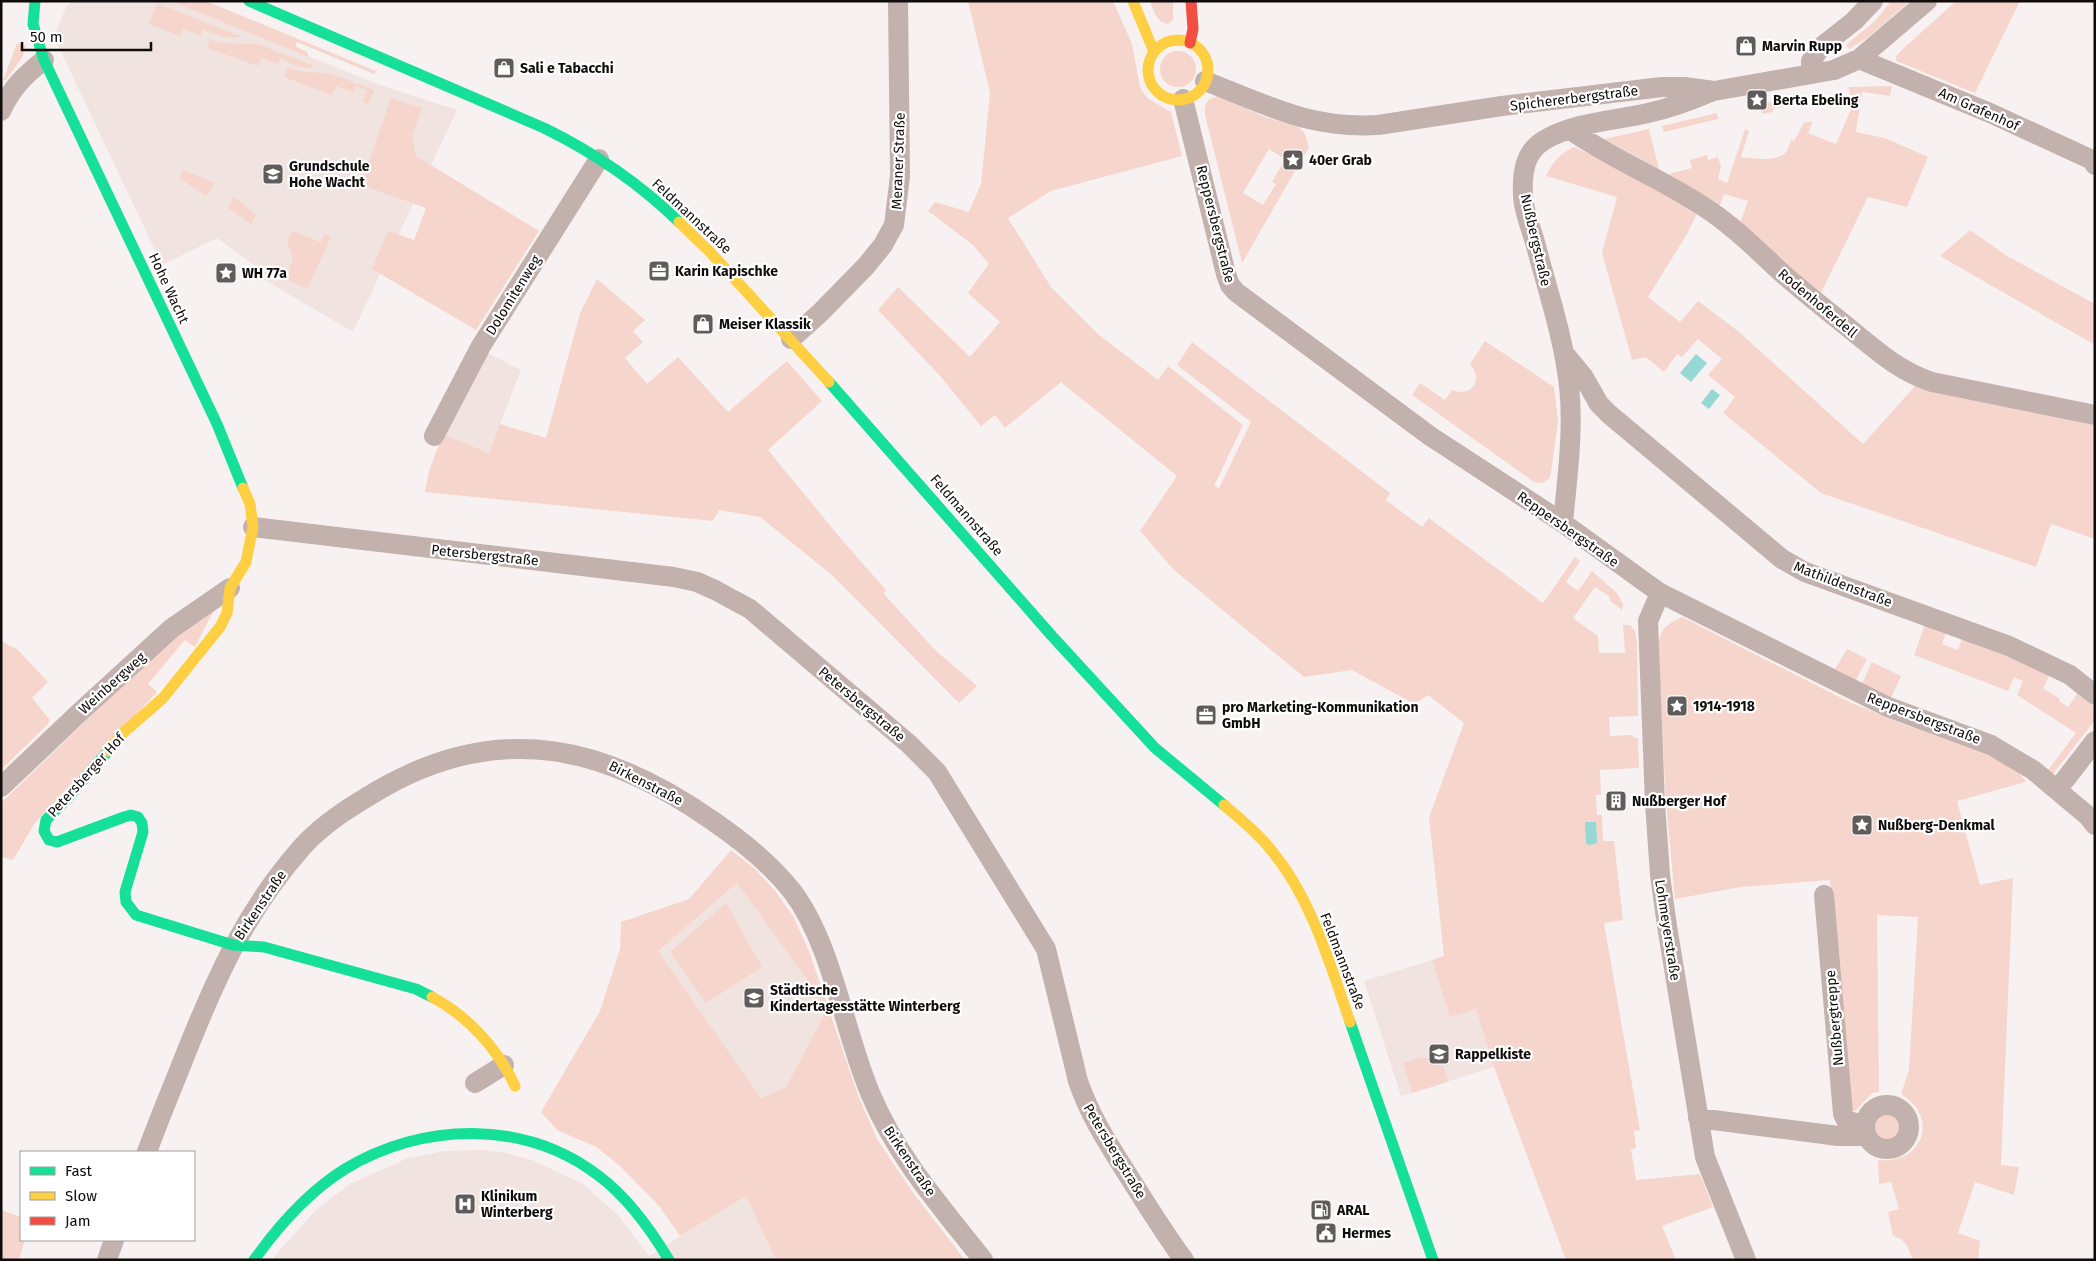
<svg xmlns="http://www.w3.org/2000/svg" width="2096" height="1261" viewBox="0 0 2096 1261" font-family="'Fira Sans',sans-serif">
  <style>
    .built { fill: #f0e3e0 }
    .green { fill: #f6d5cd; fill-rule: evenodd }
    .water { fill: #96d8d4 }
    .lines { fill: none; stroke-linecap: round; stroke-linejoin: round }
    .street { stroke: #c2b1ad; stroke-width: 20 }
    .fast { stroke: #16e098; stroke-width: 11 }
    .slow { stroke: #ffcf43; stroke-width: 11 }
    .jam { stroke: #f24e42; stroke-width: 11 }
    .labels { text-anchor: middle; stroke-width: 4.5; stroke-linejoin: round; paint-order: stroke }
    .poi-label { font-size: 14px; font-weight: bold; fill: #0f0c0b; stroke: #fff; text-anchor: start }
    .street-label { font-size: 14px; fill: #0f0c0b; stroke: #fff }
  </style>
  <rect width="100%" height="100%" fill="#f7f2f1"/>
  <path class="built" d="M72,1H171L380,85L457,110L353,332L263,279L266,274L217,238L162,265L54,37L66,7Z
    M484,351L521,370L489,453L443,434Z
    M737,883L808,981L824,1015L786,1087L761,1098L658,951Z
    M1432,960L1450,1016L1476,1009L1494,1067L1401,1096L1364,981Z
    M485,1150L506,1153L532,1160L583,1184L618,1215L649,1256L746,1195L776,1260H271L318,1208L350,1184L408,1158L444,1151Z"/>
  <path class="green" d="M171,1H206L376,71L374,74L297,42L295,46L307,52L309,57Z
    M968,1H1113L1132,44L1140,87L1147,98L1171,112L1182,156L1051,191L1008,218L1051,287L1099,335L1158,380L1168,366L1243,425L1214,486L1219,488L1251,422L1177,365L1192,342L1390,493L1386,500L1422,527L1429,518L1543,603L1575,557L1580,561L1566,582L1578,591L1592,571L1617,593L1623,604L1622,610L1610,601V597L1595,587L1573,618L1598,636L1599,653H1625L1623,625H1630L1635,631L1637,641L1638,716L1609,717L1610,736L1630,735L1638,739L1639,768L1600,770L1601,795H1596L1597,815H1602L1603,841H1614L1623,920L1604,923L1640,1130L1634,1131L1636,1148L1631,1149L1636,1180L1700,1174L1713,1207L1662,1226L1676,1260H1566L1494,1067L1476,1009L1450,1017L1432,960L1444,956L1429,817L1464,723L1428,695L1414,704L1352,670L1304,677L1174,570L1140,531L1177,476L1061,382L1005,428L995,415L981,426L941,377L878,310L898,287L970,357L1000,322L968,293L989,264L973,245L928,211L935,202L969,212L981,184L990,93Z
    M1150,1H1173V20L1168,24C1156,22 1154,11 1150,1Z
    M1891,1H1910L1870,36L1849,49L1846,45L1876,20Z
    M1956,1H2020L1975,93L1896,61V56L1904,48Z
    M157,3L242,37H223L203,29L201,35L183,29L180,36L149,24Z
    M210,39L221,43L257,44L312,65L311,68L299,67L280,58L278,64L261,58L258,66L207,48Z
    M17,43L26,46L22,58L6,80H3Z
    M1160 69a18 18 0 1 1 36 0a18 18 0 1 1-36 0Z
    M288,67L298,71L331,74L374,90L368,104L363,101L367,90L355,86L353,92L336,86L332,95L284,77Z
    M1892,86L1890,96L1862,92L1856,132L1885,138L1928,157L1907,207L1868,197L1821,293L1739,226L1748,201L1724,194L1719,208L1669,174L1692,168L1690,160L1707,155L1708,160L1718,157L1721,167L1718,179L1727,183L1745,129L1749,131L1741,157C1753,158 1776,163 1786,152C1788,149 1790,143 1791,140L1794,141L1804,123L1813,121L1808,133L1836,144L1852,107L1849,87Z
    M1218,96L1265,117L1299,127L1305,134L1309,147L1242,263L1205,115V107L1208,100ZM1269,149L1285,159L1272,182L1276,184L1263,205L1243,193Z
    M1795,97L1797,103L1773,109V112L1762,114L1761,104Z
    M391,98L422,108L412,136L416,156L539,231L476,330L372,269L388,231L414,240L426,208L361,185Z
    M1717,113L1718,119L1664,132L1662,126Z
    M1649,129L1659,169L1604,139Z
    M1574,147L1660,187L1698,211L1687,234L1648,297L1680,322L1698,301L1738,331L1863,444L1916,385L2095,425V539L2051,524L2036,567L1821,493L1723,413L1735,397L1708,375L1722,359L1698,339L1682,357L1677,354L1664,372L1646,357L1632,360L1602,253L1617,197L1546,176C1553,162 1559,154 1574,147Z
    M183,170L215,183L206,196L179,178Z
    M234,197L256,215L251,224L228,208Z
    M1970,230L2007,256L2095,304V345L1940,256Z
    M292,231L320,242L325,234L331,237L307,289L287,279L293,257L287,242Z
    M597,279L645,320L633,331L643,342L625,358L647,384L678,357L728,412L787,361L822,401L768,450L842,540L886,590L884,594L934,649L977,686L959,703L833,576L760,517L719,510L713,521L425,492L429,471L443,434L489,453L500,424L546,438L580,313Z
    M1485,341L1554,387L1558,421L1551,473L1549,479L1542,483L1534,482L1412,395L1420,383L1445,400L1452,390C1472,398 1484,379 1470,364Z
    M213,612L195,647L185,640L148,684L157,692L35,823L13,860L1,857V803L149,660L193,623Z
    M1682,617L1847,701L1903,724L1985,751L2015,768L2026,782L1957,801L1980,885L2013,878L2001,1165L2019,1167L2014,1195L1975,1182L1958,1233L1980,1241L1978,1260H1913C1908,1248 1907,1240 1893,1236L1888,1212L1899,1209L1891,1182L1879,1184L1878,1160C1923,1165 1940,1117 1901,1094L1909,1070L1918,917L1877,915L1879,1092L1872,1093L1855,1111L1850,1110L1830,880L1741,887L1675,899L1666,801L1658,653C1659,632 1662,626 1682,617Z
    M1926,622L1947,630L1942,644L1958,650L1963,636L2051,672L2043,688L2060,699L2059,701L2068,707L2077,694L2095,708V720L2053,774L2048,770L2076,733L2017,695L2023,681L2014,677L2008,691L1914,655Z
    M1,641L18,650L48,682L32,698L50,720L48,724L1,770Z
    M1847,649L1867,659L1856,680L1835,669Z
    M1872,662L1901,676L1891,698L1862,684Z
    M731,850L755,869L775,891L793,916L809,951L858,1095L877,1139L914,1194L965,1260H776L746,1196L680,1236L659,1206L619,1165L596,1147L557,1130L541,1112L600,1011L620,949L621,922L689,899ZM737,883L808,981L824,1015L786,1087L761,1098L658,951Z
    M726,903L762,967L706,1003L670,952Z
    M1422,1057L1423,1059L1431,1057L1432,1060L1441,1057L1448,1082L1412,1093L1403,1063Z
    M1874 1127a13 13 0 1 1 26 0a13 13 0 1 1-26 0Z
    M1,1210L21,1217V1240H25L19,1260H1Z"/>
  <path class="water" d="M1696,354L1707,363L1691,382L1680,373Z
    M1712,389L1720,395L1709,409L1701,403Z
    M1585,822H1596L1597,843L1589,845L1586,843Z"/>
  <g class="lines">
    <path class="street" d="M1859,59L1990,113L2092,160L2095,165
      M1811,74V61L1821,47L1854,21L1873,1
      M1205,81C1267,105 1309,129 1378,125L1502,106L1662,87H1684L1714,91L1834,70L1859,59L1927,1
      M1183,99L1226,274L1230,285L1236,292L1430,436L1563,523L1660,593L1888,707L1991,745L2033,770L2088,816L2095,825
      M1,111C12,87 24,76 44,60
      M1569,129C1613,160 1665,180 1710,211C1737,229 1759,252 1782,273C1804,293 1827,310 1850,329C1876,350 1900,372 1932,382L2095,415
      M791,339L820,313L866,266L883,245L894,225L900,176L898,1
      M1564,353L1583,376L1599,404L1609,414L1782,559L1805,572L2009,646L2070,675L2095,695
      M434,436L481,346L599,159
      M1563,523C1567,478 1574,431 1569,386C1564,339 1548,292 1536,246C1532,230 1523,211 1523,195C1522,174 1524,153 1543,141C1573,122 1614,121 1648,113C1671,108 1692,100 1713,91
      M253,527L674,577L697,582L715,590L750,609L909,744L937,772L1046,949L1078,1081C1090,1117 1111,1148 1131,1180C1148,1207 1165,1234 1184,1260
      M1660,593L1648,621L1655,803L1660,875L1667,926L1705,1157L1746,1260
      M1,787L79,713L172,628L230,588
      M2057,790L2095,741
      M1824,895L1843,1114L1846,1120L1865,1126
      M475,1083L504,1065
      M1865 1127a22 22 0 1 1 44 0a22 22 0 1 1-44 0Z
      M1698,1118L1838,1136H1867
      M147,1152C159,1119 173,1086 186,1053C217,975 247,909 303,846C326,821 355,804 384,787C502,721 606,746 713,821C742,841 770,863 792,891C833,945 844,1033 871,1095C897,1157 942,1208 983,1260
      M107,1260L114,1240"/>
    <path class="fast" d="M35,1L33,24L44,60L217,424L243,488
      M249,1L544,128C593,152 639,183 679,222
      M829,382L1052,636L1155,748L1224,805
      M108,751L68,798L46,820L44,831L49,840L57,842L124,817L131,815L138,817L142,823L143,832L125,892L126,902L136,915L233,945L264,947L416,989L432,997
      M1350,1022L1433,1260
      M254,1260C279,1225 308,1192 345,1169C422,1122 525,1119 599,1176C627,1197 651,1230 669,1260"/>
    <path class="slow" d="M1133,1L1154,52
      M1148 70a30 30 0 1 1 60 0a30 30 0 1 1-60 0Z
      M679,222L710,252L829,382
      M108,751L123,733L163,698L220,627L227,613L230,588L246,562L253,527L250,504L243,488
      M1224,805C1240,819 1258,833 1271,850C1311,897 1330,964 1350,1022
      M432,997C468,1016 498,1049 515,1086"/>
    <path class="jam" d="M1190,43L1193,29L1191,1"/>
  </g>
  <defs>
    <g id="shop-square" transform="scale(1.125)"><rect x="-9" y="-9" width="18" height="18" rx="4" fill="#605c5c" stroke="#fff"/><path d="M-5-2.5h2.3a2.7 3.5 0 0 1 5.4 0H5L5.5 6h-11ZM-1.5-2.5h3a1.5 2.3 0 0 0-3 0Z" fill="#fff"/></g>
    <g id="sight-square" transform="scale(1.125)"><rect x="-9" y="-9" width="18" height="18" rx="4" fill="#605c5c" stroke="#fff"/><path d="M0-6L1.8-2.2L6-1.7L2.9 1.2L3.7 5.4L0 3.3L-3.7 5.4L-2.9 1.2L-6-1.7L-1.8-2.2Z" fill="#fff"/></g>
    <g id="school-square" transform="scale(1.125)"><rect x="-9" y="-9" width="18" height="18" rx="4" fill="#605c5c" stroke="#fff"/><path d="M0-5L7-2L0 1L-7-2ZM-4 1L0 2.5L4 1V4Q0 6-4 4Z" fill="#fff"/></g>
    <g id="office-square" transform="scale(1.125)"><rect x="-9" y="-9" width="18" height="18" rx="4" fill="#605c5c" stroke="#fff"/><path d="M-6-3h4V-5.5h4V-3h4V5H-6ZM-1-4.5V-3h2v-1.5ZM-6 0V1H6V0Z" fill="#fff"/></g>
    <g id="building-square" transform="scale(1.125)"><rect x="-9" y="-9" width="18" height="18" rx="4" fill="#605c5c" stroke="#fff"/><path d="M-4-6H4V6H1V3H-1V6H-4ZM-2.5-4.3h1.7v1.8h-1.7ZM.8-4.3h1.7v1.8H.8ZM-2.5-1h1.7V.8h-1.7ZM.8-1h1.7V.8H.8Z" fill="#fff"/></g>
    <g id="hospital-square" transform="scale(1.125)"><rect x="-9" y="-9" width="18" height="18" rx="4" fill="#605c5c" stroke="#fff"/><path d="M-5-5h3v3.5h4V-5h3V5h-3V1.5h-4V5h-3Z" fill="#fff"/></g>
    <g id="fuel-square" transform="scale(1.125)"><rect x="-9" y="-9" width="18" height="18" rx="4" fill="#605c5c" stroke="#fff"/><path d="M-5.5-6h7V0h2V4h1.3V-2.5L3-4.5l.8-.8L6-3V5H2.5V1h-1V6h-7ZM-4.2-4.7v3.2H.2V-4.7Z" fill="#fff"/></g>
    <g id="civic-square" transform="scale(1.125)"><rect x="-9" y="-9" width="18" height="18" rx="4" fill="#605c5c" stroke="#fff"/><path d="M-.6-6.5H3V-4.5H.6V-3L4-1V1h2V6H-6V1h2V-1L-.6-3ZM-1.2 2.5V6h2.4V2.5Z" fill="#fff"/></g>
  </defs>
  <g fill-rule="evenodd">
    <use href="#shop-square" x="1746" y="46"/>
    <use href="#shop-square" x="504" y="68"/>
    <use href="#sight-square" x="1757" y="100"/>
    <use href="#sight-square" x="1293" y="160"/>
    <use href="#school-square" x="273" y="174"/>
    <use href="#office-square" x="659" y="271"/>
    <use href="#sight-square" x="226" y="273"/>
    <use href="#shop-square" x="703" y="324"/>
    <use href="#sight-square" x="1677" y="706"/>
    <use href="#office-square" x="1206" y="715"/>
    <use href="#building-square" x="1616" y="801"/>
    <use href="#sight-square" x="1862" y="825"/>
    <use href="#school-square" x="754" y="998"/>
    <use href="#school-square" x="1439" y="1054"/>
    <use href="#hospital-square" x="465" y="1204"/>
    <use href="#fuel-square" x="1321" y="1210"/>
    <use href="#civic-square" x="1326" y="1233"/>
  </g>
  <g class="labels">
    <g class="poi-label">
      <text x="1762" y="51">Marvin Rupp</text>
      <text x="520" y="73">Sali e Tabacchi</text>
      <text x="1773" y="105">Berta Ebeling</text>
      <text x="1309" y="165">40er Grab</text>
      <text x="289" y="171">Grundschule<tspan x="289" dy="16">Hohe Wacht</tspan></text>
      <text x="675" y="276">Karin Kapischke</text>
      <text x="242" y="278">WH 77a</text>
      <text x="719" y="329">Meiser Klassik</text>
      <text x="1693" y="711">1914-1918</text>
      <text x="1222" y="712">pro Marketing-Kommunikation<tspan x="1222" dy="16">GmbH</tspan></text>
      <text x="1632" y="806">Nußberger Hof</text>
      <text x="1878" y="830">Nußberg-Denkmal</text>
      <text x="770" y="995">Städtische<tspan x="770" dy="16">Kindertagesstätte Winterberg</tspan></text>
      <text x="1455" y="1059">Rappelkiste</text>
      <text x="481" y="1201">Klinikum<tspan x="481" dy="16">Winterberg</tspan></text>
      <text x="1337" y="1215">ARAL</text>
      <text x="1342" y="1238">Hermes</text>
    </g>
    <g class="street-label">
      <text transform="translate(1574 98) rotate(-7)" y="5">Spichererbergstraße</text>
      <text transform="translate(1979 109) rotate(24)" y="5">Am Grafenhof</text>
      <text transform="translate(898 161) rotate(-88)" y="5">Meraner Straße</text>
      <text transform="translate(692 216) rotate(43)" y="5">Feldmannstraße</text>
      <text transform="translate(1216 224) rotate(76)" y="5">Reppersbergstraße</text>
      <text transform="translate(1536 240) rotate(77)" y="5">Nußbergstraße</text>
      <text transform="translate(169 288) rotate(65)" y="5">Hohe Wacht</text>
      <text transform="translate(513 295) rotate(-58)" y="5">Dolomitenweg</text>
      <text transform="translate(1818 303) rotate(40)" y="5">Rodenhoferdell</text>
      <text transform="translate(967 515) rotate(49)" y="5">Feldmannstraße</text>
      <text transform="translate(1568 529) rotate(35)" y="5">Reppersbergstraße</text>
      <text transform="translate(485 555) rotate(6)" y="5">Petersbergstraße</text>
      <text transform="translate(1843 584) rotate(21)" y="5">Mathildenstraße</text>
      <text transform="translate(112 683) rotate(-42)" y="5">Weinbergweg</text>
      <text transform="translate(862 704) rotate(40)" y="5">Petersbergstraße</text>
      <text transform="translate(1924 718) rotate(21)" y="5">Reppersbergstraße</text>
      <text transform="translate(86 775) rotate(-48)" y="5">Petersberger Hof</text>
      <text transform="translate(646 783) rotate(27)" y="5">Birkenstraße</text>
      <text transform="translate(260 905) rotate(-56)" y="5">Birkenstraße</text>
      <text transform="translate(1668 930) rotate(81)" y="5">Lohmeyerstraße</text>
      <text transform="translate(1343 961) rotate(69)" y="5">Feldmannstraße</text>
      <text transform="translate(1834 1018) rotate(-95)" y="5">Nußbergtreppe</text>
      <text transform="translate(1115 1151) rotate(59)" y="5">Petersbergstraße</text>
      <text transform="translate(910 1161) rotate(56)" y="5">Birkenstraße</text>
    </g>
  </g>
  <rect width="2096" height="1261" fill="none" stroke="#0f0c0b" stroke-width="5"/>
  <rect x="20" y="1151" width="175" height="90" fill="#ffffff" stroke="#9f9e9d"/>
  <rect x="30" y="1167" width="25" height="8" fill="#16e098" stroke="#9f9e9d"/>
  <text x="65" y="1176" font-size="15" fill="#0f0c0b">Fast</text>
  <rect x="30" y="1192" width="25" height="8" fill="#ffcf43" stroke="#9f9e9d"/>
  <text x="65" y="1201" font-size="15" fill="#0f0c0b">Slow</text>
  <rect x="30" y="1217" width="25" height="8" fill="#f24e42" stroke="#9f9e9d"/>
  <text x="65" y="1226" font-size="15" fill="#0f0c0b">Jam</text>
  <path d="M22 42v8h129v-8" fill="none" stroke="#0f0c0b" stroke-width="2.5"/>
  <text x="30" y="42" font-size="15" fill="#0f0c0b" stroke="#ffffff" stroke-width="4" paint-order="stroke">50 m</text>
</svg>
